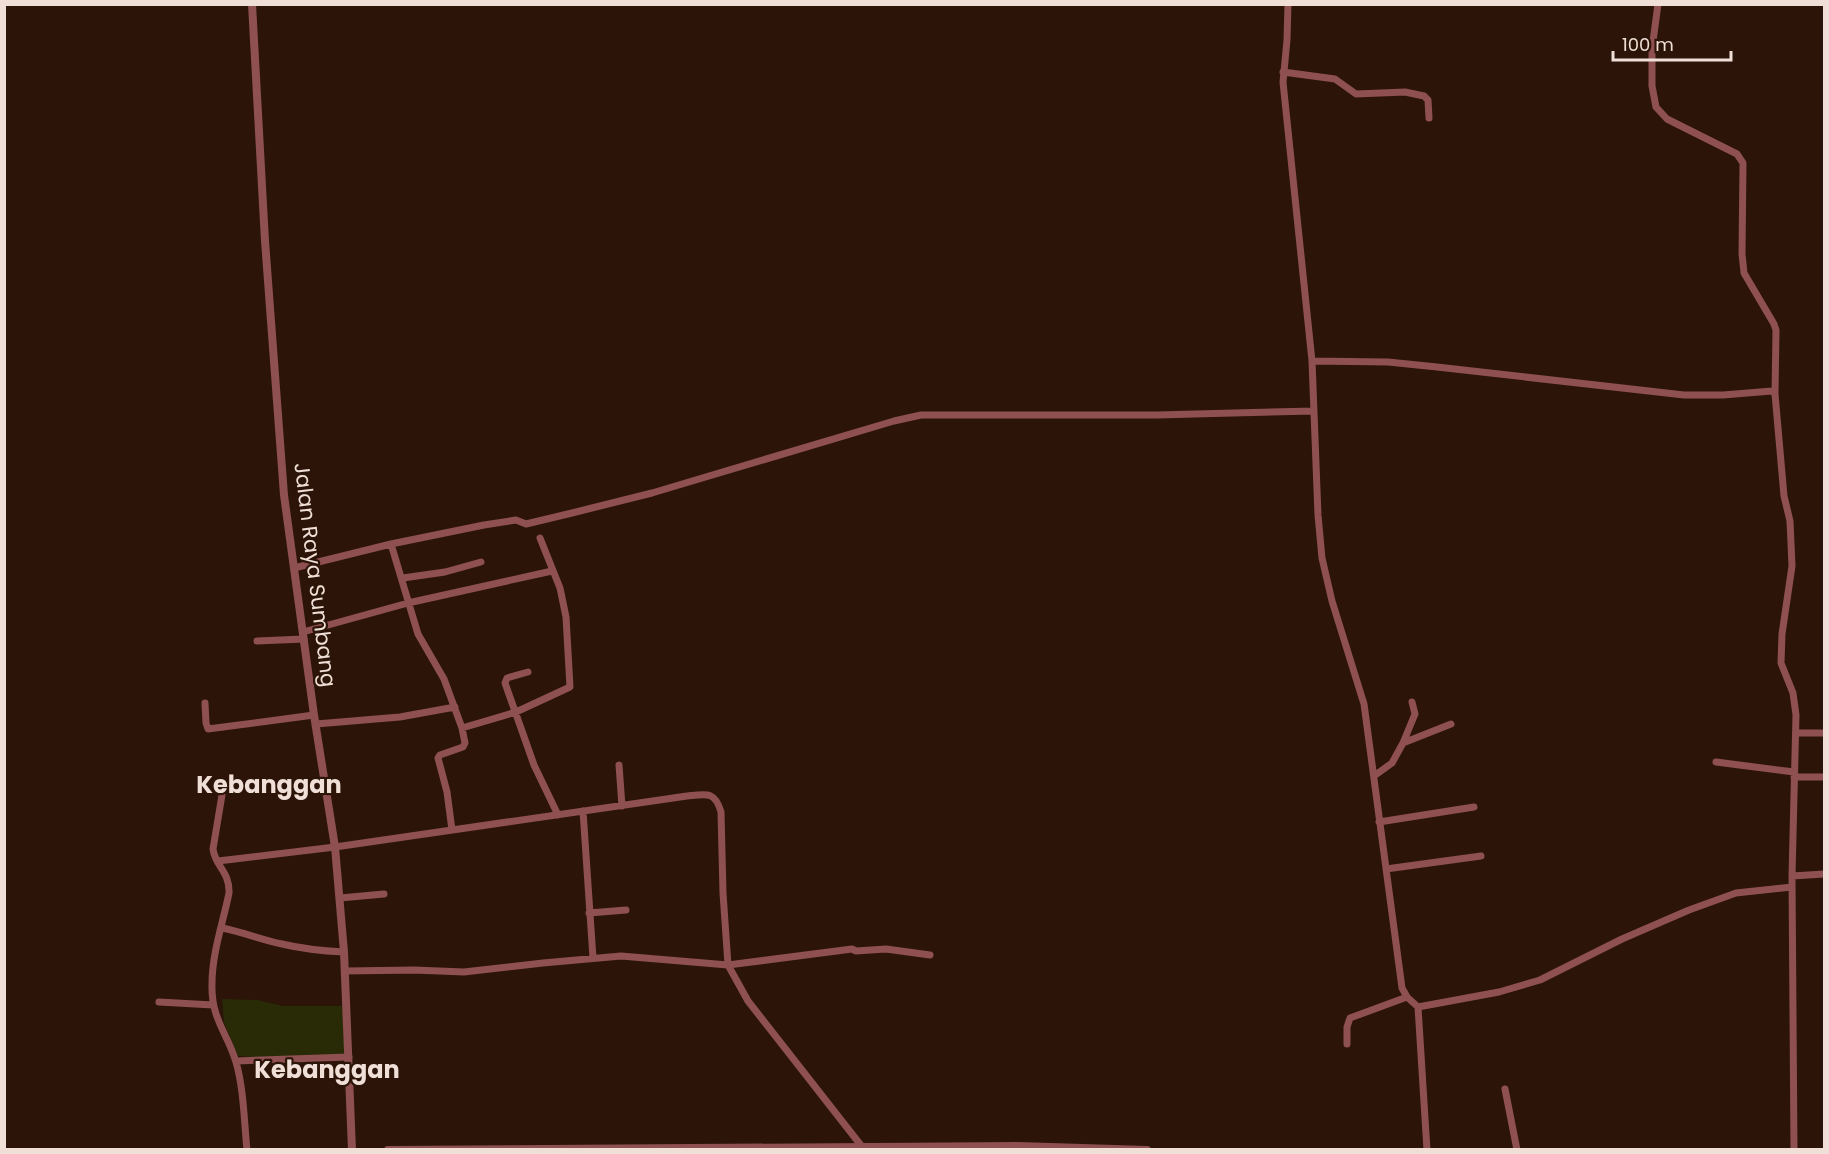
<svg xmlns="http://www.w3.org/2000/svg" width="1829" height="1154" viewBox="0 0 1829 1154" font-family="Poppins,sans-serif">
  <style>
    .green { fill: #292b07 }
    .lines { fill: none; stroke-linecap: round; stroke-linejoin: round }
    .minor { stroke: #8e5050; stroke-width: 7 }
    .tertiary { stroke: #8e5050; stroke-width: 8 }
    .labels { text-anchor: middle; stroke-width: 4.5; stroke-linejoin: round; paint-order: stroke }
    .street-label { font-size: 21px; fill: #f0dfd7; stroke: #2c1408 }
    .quarter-label { font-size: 24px; font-weight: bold; fill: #f0dfd7; stroke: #2c1408 }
  </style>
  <rect width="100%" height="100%" fill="#2c1408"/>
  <path class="green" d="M222,999L257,1000L283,1006H343L345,1055L267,1058L238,1056L224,1022Z"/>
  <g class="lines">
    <path class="minor" d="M1288,4L1287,40L1283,82L1312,361L1318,515L1322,558L1332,601L1364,704L1402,988L1407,997L1418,1007L1427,1150
      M1658,4L1652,49V86L1656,107L1667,119L1737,154L1743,163L1742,254L1744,273L1774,324L1776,330L1775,394
      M1283,72L1335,79L1356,94L1405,92L1424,96L1428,100L1429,118
      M1312,361L1388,362L1437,367L1684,395H1723L1772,391L1775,394L1784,496L1790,521L1792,566L1782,634L1781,663L1793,693L1796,715L1792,876L1794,1150
      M391,544L418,634L444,679L462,728L465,743L463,747L440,755L438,758L447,792L452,830
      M294,568L391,544L484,525L516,520L526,524L572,513L652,493L894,421L921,415H1157L1314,411
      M403,578L445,572L481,562
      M303,632L408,603L552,571
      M257,641L304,639
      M528,672L507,678L505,683L534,765L558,815
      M205,703L206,723L208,729L314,715
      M316,724L400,717L455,707
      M462,728L516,712L570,687L566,617L560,588L540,538
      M1796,733H1824
      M1403,743L1415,714L1412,702
      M1716,762L1794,772
      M619,765L622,806
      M1374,776L1392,763L1403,743L1451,724
      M1794,777H1824
      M222,795L213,849C215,866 230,872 229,893C223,923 212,953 212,984C211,1019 227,1032 236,1062C244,1090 244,1121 247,1150
      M583,811L593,958
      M1379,822L1474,807
      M218,861L335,847L687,796C707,794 715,791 721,812L723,893L728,965L748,1001L863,1148
      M1386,869L1481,856
      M1792,876L1824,874
      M340,898L384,894
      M589,913L626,910
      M222,928C243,932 262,940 282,944C303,949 323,951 344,952
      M345,971L414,970L464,972L543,963L621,956L728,965L852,949L856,951L886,949L930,955
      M159,1002L213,1005
      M1418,1007L1499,992L1540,980L1622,939L1689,910L1736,893L1792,887
      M1347,1044V1027L1350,1018L1407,997
      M236,1061L349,1057
      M1505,1089L1517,1150"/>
    <path class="tertiary" d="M252,4L265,241L284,495L314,715L335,847L344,952L352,1150
      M388,1150L1018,1146L1147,1150"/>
  </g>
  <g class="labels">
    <g class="street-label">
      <text transform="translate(315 575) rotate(83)" y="7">Jalan Raya Sumbang</text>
    </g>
    <g class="quarter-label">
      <text x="269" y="793">Kebanggan</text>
      <text x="327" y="1078">Kebanggan</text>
    </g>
  </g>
  <rect width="1829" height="1154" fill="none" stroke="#f0dfd7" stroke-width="12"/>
  <path d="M1613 51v9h118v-9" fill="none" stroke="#f0dfd7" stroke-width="3"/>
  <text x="1622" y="51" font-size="18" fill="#f0dfd7" stroke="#2c1408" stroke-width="4.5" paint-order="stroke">100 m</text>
</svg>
